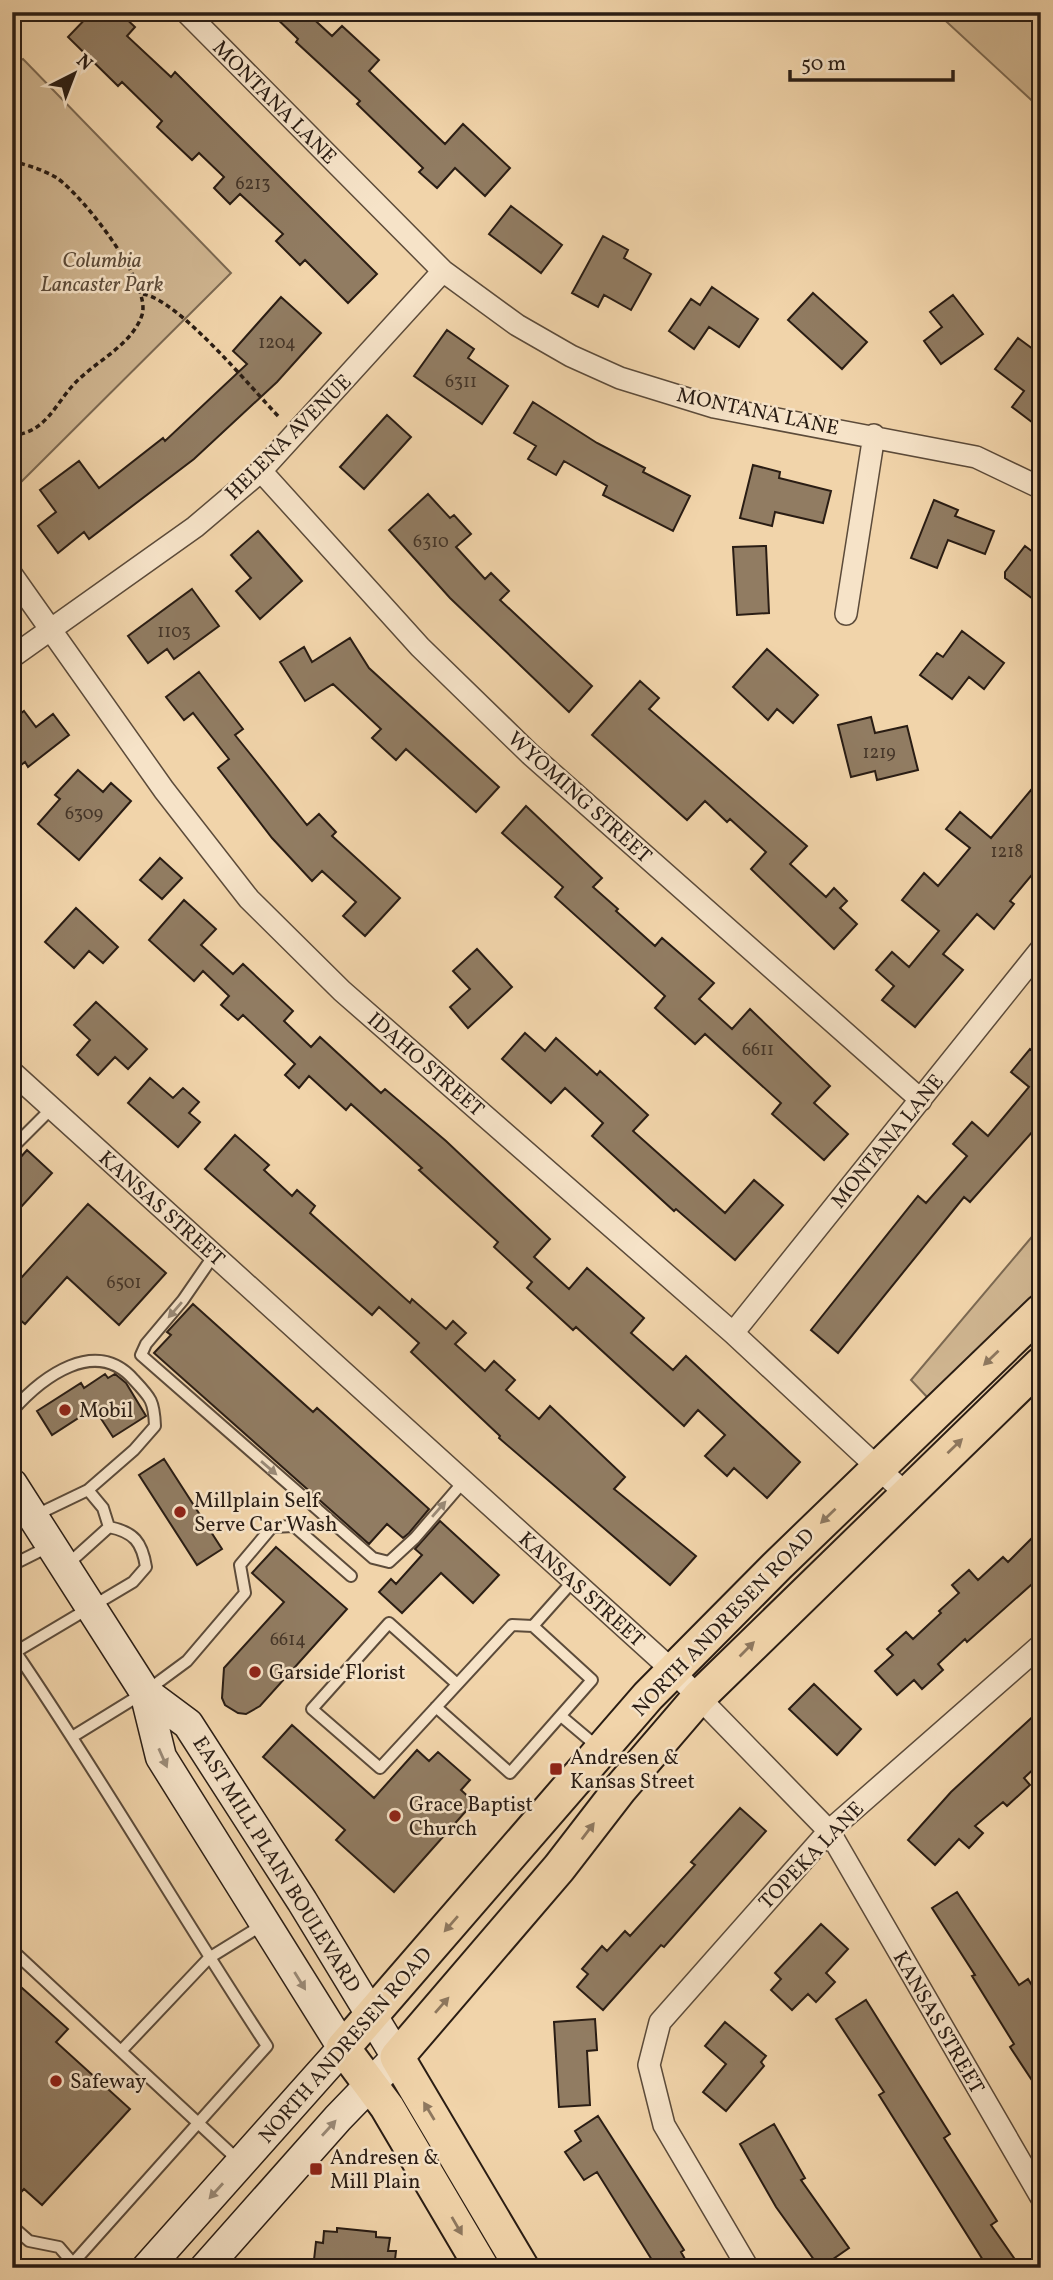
<svg xmlns="http://www.w3.org/2000/svg" width="1053" height="2280" viewBox="0 0 1053 2280" font-family="Vollkorn,serif">
  <style>
    .green { fill: #cfb590; stroke: #7c6952; stroke-width: 2 }
    .building { fill: #917c62; stroke: #2a1d14; stroke-width: 2 }
    .lines { fill: none; stroke-linecap: round; stroke-linejoin: round }
    .lane-casing { stroke: #5c4b3a; stroke-width: 14 }
    .street-casing { stroke: #5c4b3a; stroke-width: 24 }
    .secondary-casing { stroke: #2a1d14; stroke-width: 33 }
    .primary-casing { stroke: #2a1d14; stroke-width: 37 }
    .path { stroke: #2a1d14; stroke-width: 3.5; stroke-dasharray: 5 3.5; stroke-linecap: butt }
    .lane { stroke: #f6e3c8; stroke-width: 10 }
    .street { stroke: #f6e3c8; stroke-width: 21 }
    .secondary { stroke: #f6e3c8; stroke-width: 30 }
    .primary { stroke: #f1d4aa; stroke-width: 33 }
    .oneway { fill: #9a8a77 }
    .oneway2 { fill: #8e785f }
    .poi-dot { fill: #8f2418; stroke: #f6e3c8; stroke-width: 2.5 }
    .labels { text-anchor: middle; stroke-width: 5; stroke-linejoin: round; paint-order: stroke }
    .number-label { font-size: 18px; fill: #443528 }
    .street-label { font-size: 21px; fill: #2a1d14; stroke: #f6e3c8 }
    .park-label { font-size: 21px; font-style: italic; fill: #5c4b39; stroke: #f6e3c8 }
    .poi-label { font-size: 21px; fill: #2a1d14; stroke: #f6e3c8; text-anchor: start }
  </style>
  <rect width="100%" height="100%" fill="#f1d4aa"/>
  <filter id="stains"><feTurbulence type="fractalNoise" baseFrequency=".00286" numOctaves="4"/><feColorMatrix values="0 0 0 0 .2 0 0 0 0 .09 0 0 0 0 .02 0 0 0 .5 -.17"/></filter>
  <radialGradient id="worn" r=".72"><stop offset=".6" stop-color="#630" stop-opacity="0"/><stop offset="1" stop-color="#630" stop-opacity=".3"/></radialGradient>
  <path class="green" d="M936,12H1041V109Z
    M23,59L231,273L12,491V66Z
    M1041,1226V1292L928,1398L911,1380Z"/>
  <path class="building" d="M92,12H119L135,27L127,36L171,77L175,72L377,274L348,303L305,260L300,265L276,241L283,234L240,194L230,204L214,188L224,177L199,153L192,160L157,127L162,121L122,82L118,86L68,37Z
    M270,12H306L332,36L342,26L379,60L369,71L445,144L463,124L510,168L485,196L455,168L437,188L419,172L423,168L357,104L360,101L296,42L298,39Z
    M511,206L562,245L541,273L489,234Z
    M603,236L628,250L624,258L651,274L631,310L604,295L598,307L572,293Z
    M712,287L758,319L739,347L709,327L694,349L669,331L691,299L700,305Z
    M813,293L867,342L842,369L788,320Z
    M953,295L983,334L941,364L924,341L942,327L930,312Z
    M281,297L321,333L277,382L194,459L89,539L84,532L58,553L38,526L56,512L40,490L79,461L99,488L163,438L165,441L247,364L233,351Z
    M447,330L474,349L468,358L508,386L482,424L414,376Z
    M1018,338L1041,355V429L1012,407L1024,391L995,369Z
    M533,402L597,443L645,468L643,472L690,496L673,531L603,495L607,486L564,461L556,475L528,459L536,446L514,433Z
    M387,415L411,437L364,489L340,467Z
    M753,465L780,472L779,478L831,491L823,523L775,512L772,526L740,518Z
    M428,494L450,518L454,515L471,534L456,547L485,579L491,573L509,591L500,600L592,686L569,712L450,598L389,530Z
    M934,500L958,510L955,516L994,531L985,554L948,540L937,568L911,558Z
    M258,531L302,581L260,619L236,591L251,578L231,555Z
    M766,546L769,613L737,615L733,547Z
    M1025,546L1041,558V605L1005,578V572Z
    M192,589L219,626L174,659L167,649L148,663L128,636Z
    M962,631L1004,663L984,689L969,677L952,699L920,675L937,653L943,657Z
    M350,638L369,668L499,787L476,812L406,749L396,760L372,738L381,729L333,684L305,701L280,662L304,647L312,662Z
    M767,649L818,695L793,723L777,709L768,720L733,687Z
    M199,672L243,729L235,735L307,825L319,814L336,832L332,836L400,898L365,936L343,916L356,902L322,871L312,881L272,838L218,768L229,759L193,713L184,720L166,697Z
    M640,681L659,698L649,709L807,846L790,864L826,897L834,888L847,901L840,908L857,924L834,949L751,869L766,852L730,819L727,822L705,801L687,820L592,735Z
    M24,711L36,727L53,714L69,735L28,767L25,762L12,772V720Z
    M871,717L875,733L907,726L918,770L877,780L875,771L851,777L838,725Z
    M78,770L103,792L111,783L131,801L79,860L38,824L60,799L55,795Z
    M1031,790L1041,799V864L1010,901L1014,904L994,929L977,914L943,954L963,970L915,1027L882,1000L894,986L876,970L892,952L909,967L939,931L902,900L924,873L938,886L970,848L946,829L960,812L991,838Z
    M526,806L602,878L593,887L618,909L616,911L655,946L662,938L714,983L699,999L732,1029L750,1009L830,1086L814,1103L848,1134L824,1160L772,1114L781,1103L705,1034L695,1044L655,1008L665,996L555,897L563,887L502,833Z
    M160,858L182,878L162,899L140,880Z
    M184,900L216,929L201,945L233,974L243,964L293,1011L284,1021L311,1047L320,1037L381,1093L385,1089L446,1141L550,1239L534,1257L569,1289L587,1268L644,1318L631,1333L673,1370L686,1356L800,1462L767,1498L734,1468L727,1476L705,1456L725,1435L698,1410L684,1426L576,1327L573,1330L527,1288L532,1282L494,1247L498,1242L419,1170L422,1168L351,1104L346,1110L309,1076L299,1088L285,1075L295,1064L243,1015L238,1020L221,1005L229,996L203,971L194,981L149,940Z
    M76,908L118,947L103,963L89,951L74,968L45,942Z
    M477,949L512,987L468,1028L450,1007L470,989L453,971Z
    M96,1002L147,1049L128,1069L115,1057L98,1075L77,1055L90,1040L74,1025Z
    M525,1033L545,1051L556,1038L597,1075L600,1071L648,1115L633,1131L725,1213L754,1180L783,1205L735,1260L676,1209L674,1211L592,1136L603,1123L565,1088L551,1103L502,1059Z
    M1030,1049L1041,1059V1122L970,1202L964,1197L838,1353L811,1330L918,1196L926,1203L967,1156L953,1144L972,1122L988,1136L1029,1087L1011,1072Z
    M150,1078L173,1098L183,1088L199,1102L189,1113L200,1122L178,1147L128,1103Z
    M235,1135L269,1165L264,1170L292,1196L297,1190L315,1206L310,1213L410,1303L412,1299L446,1329L453,1321L466,1333L455,1344L485,1371L494,1361L515,1380L506,1390L539,1419L550,1406L625,1477L614,1489L696,1556L670,1585L499,1438L500,1436L411,1352L419,1343L379,1307L372,1315L205,1169Z
    M27,1150L52,1173L12,1217V1167Z
    M88,1204L166,1273L119,1325L67,1277L25,1324L12,1313V1288Z
    M193,1304L313,1412L317,1408L429,1509L409,1533L403,1538L387,1524L369,1544L154,1353L171,1335L167,1332Z
    M105,1374L108,1378L115,1374L126,1383L146,1416L113,1437L94,1408L52,1435L37,1411L81,1383L84,1388Z
    M164,1459L222,1549L197,1565L139,1475Z
    M440,1521L499,1575L473,1603L441,1573L402,1613L379,1592L391,1579L396,1584L422,1555L415,1549Z
    M1041,1529V1576L967,1642L965,1639L938,1664L943,1670L922,1689L914,1680L897,1695L875,1671L893,1655L887,1649L906,1632L913,1639L941,1613L939,1611L959,1593L952,1585L969,1570L978,1580L1003,1557L1008,1562Z
    M276,1547L347,1609L260,1706L246,1714L238,1713L225,1705L222,1698L224,1668L284,1602L252,1573Z
    M814,1684L861,1729L837,1755L789,1709Z
    M1041,1709V1762L1024,1778L1030,1785L1007,1806L1003,1802L975,1826L983,1833L969,1848L959,1839L935,1865L908,1840L951,1792Z
    M292,1725L374,1798L417,1750L429,1761L438,1752L470,1780L461,1790L474,1802L394,1892L336,1840L345,1830L263,1757Z
    M740,1808L766,1831L664,1947L661,1945L603,2010L577,1987L588,1974L582,1969L602,1946L607,1951L625,1931L630,1936L695,1865L691,1862Z
    M957,1892L1019,1985L1028,1979L1041,2000V2094L1010,2047L1014,2044L972,1976L975,1975L932,1908Z
    M821,1924L848,1949L826,1973L835,1982L816,2002L808,1994L792,2010L771,1990L781,1979L775,1973Z
    M12,1979L68,2029L56,2042L130,2109L42,2205L24,2189L12,2202Z
    M866,2000L950,2134L944,2138L997,2221L991,2225L1021,2268H988L879,2095L884,2092L836,2019Z
    M595,2019L597,2050L587,2051L590,2105L559,2107L554,2022Z
    M725,2022L766,2056L761,2062L764,2066L726,2111L703,2092L726,2064L705,2046Z
    M598,2116L684,2250L681,2252L690,2268H657L597,2172L584,2180L565,2152L581,2141L575,2131Z
    M774,2124L805,2178L801,2180L849,2248L820,2268L776,2207L740,2144Z
    M337,2228L376,2232V2237L390,2238L388,2251H396L394,2268H320L321,2261L314,2260L316,2242L323,2243L324,2231L337,2232Z"/>
  <g class="lines">
    <g class="lane-casing">
      <path id="lane" d="M12,1148L52,1108
        M214,1255L183,1300L146,1344L141,1355L373,1558L389,1562L415,1538L464,1481
        M12,1411C42,1377 96,1336 134,1380C151,1398 154,1401 155,1426L134,1450L88,1490L36,1515
        M88,1490L103,1508L109,1527
        M12,1565L50,1546
        M15,1651C103,1780 181,1916 267,2046L73,2263
        M12,1654L133,1582L146,1567C142,1542 134,1532 109,1527L68,1564
        M457,1684L389,1623L312,1709L380,1768L512,1625L533,1626L573,1581
        M436,1707L510,1773L592,1680L533,1626
        M561,1716L599,1748
        M72,1737L145,1692L187,1661L245,1593L240,1565L272,1527L294,1526L351,1576
        M12,1950L238,2160
        M121,2051L209,1958L264,1924
        M12,2226L29,2241L59,2247L77,2268"/>
    </g>
    <g class="street-casing">
      <path id="street" d="M186,12L443,271L517,325L571,356L620,378L714,407L976,457L1041,488
        M261,471L420,647L530,754L921,1100
        M12,575L164,790L249,899L342,991L733,1333L905,1493
        M846,614L874,435
        M12,657L195,527L261,471L443,271
        M12,1072L672,1670L829,1831L1041,2197
        M733,1333L1041,949
        M748,2268L664,2125L649,2065L660,2022L829,1831L1041,1645"/>
    </g>
    <g class="secondary-casing">
      <path id="secondary" d="M12,1484L145,1692L161,1757L343,2048L147,2268
        M145,1692L188,1724L302,1901L397,2057L338,2118L205,2268"/>
    </g>
    <g class="primary-casing">
      <path id="primary" d="M482,2268L387,2107L343,2048L648,1696L778,1565L1041,1311
        M522,2268L397,2057L559,1868L620,1789L699,1697L1041,1364"/>
    </g>
    <path class="path" d="M12,161C27,165 44,170 57,178C83,196 152,284 142,315C132,345 96,361 75,383C55,404 45,434 12,435
      M143,294C179,300 251,388 280,418"/>
    <use href="#lane" class="lane"/>
    <use href="#street" class="street"/>
    <use href="#secondary" class="secondary"/>
    <use href="#primary" class="primary"/>
  </g>
  <defs><path id="oneway-solid" d="M-6-.8H1V-3.2L6.5 0L1 3.2V.8H-6Z" transform="scale(1.75)"/></defs>
  <g class="oneway">
    <use href="#oneway-solid" transform="translate(175 1310) rotate(131)"/>
    <use href="#oneway-solid" transform="translate(269 1468) rotate(41)"/>
    <use href="#oneway-solid" transform="translate(439 1509) rotate(-49)"/>
    <use href="#oneway-solid" transform="translate(163 1758) rotate(66)"/>
    <use href="#oneway-solid" transform="translate(300 1981) rotate(58)"/>
    <use href="#oneway-solid" transform="translate(329 2128) rotate(-48)"/>
    <use href="#oneway-solid" transform="translate(216 2191) rotate(132)"/>
  </g>
  <g class="oneway2">
    <use href="#oneway-solid" transform="translate(991 1358) rotate(136)"/>
    <use href="#oneway-solid" transform="translate(955 1446) rotate(-44)"/>
    <use href="#oneway-solid" transform="translate(828 1516) rotate(136)"/>
    <use href="#oneway-solid" transform="translate(747 1649) rotate(-45)"/>
    <use href="#oneway-solid" transform="translate(588 1831) rotate(-53)"/>
    <use href="#oneway-solid" transform="translate(451 1924) rotate(131)"/>
    <use href="#oneway-solid" transform="translate(442 2005) rotate(-49)"/>
    <use href="#oneway-solid" transform="translate(429 2111) rotate(-121)"/>
    <use href="#oneway-solid" transform="translate(457 2226) rotate(60)"/>
  </g>
  <g class="poi-dot">
    <circle cx="65" cy="1410" r="7"/>
    <circle cx="180" cy="1512" r="7"/>
    <circle cx="255" cy="1672" r="7"/>
    <rect x="549" y="1762" width="14" height="14" rx="3.5"/>
    <circle cx="395" cy="1816" r="7"/>
    <circle cx="56" cy="2081" r="7"/>
    <rect x="309" y="2162" width="14" height="14" rx="3.5"/>
  </g>
  <g class="labels">
    <g class="number-label">
      <text x="253" y="189">6213</text>
      <text x="277" y="348">1204</text>
      <text x="461" y="387">6311</text>
      <text x="431" y="547">6310</text>
      <text x="174" y="637">1103</text>
      <text x="879" y="758">1219</text>
      <text x="84" y="819">6309</text>
      <text x="1007" y="857">1218</text>
      <text x="758" y="1055">6611</text>
      <text x="124" y="1288">6501</text>
      <text x="288" y="1645">6614</text>
    </g>
    <g class="street-label">
      <text transform="translate(275 102) rotate(45)" y="7">MONTANA LANE</text>
      <text transform="translate(758 411) rotate(12)" y="7">MONTANA LANE</text>
      <text transform="translate(288 437) rotate(-45)" y="7">HELENA AVENUE</text>
      <text transform="translate(580 797) rotate(42)" y="7">WYOMING STREET</text>
      <text transform="translate(426 1064) rotate(41)" y="7">IDAHO STREET</text>
      <text transform="translate(887 1141) rotate(-51)" y="7">MONTANA LANE</text>
      <text transform="translate(162 1208) rotate(42)" y="7">KANSAS STREET</text>
      <text transform="translate(582 1589) rotate(42)" y="7">KANSAS STREET</text>
      <text transform="translate(723 1622) rotate(-46)" y="7">NORTH ANDRESEN ROAD</text>
      <text transform="translate(811 1855) rotate(-46)" y="7">TOPEKA LANE</text>
      <text transform="translate(277 1864) rotate(58)" y="7">EAST MILL PLAIN BOULEVARD</text>
      <text transform="translate(939 2022) rotate(60)" y="7">KANSAS STREET</text>
      <text transform="translate(345 2045) rotate(-49)" y="7">NORTH ANDRESEN ROAD</text>
    </g>
    <g class="park-label">
      <text x="102" y="267">Columbia<tspan x="102" dy="24">Lancaster Park</tspan></text>
    </g>
    <g class="poi-label">
      <text x="79" y="1417">Mobil</text>
      <text x="194" y="1507">Millplain Self<tspan x="194" dy="24">Serve Car Wash</tspan></text>
      <text x="269" y="1679">Garside Florist</text>
      <text x="570" y="1764">Andresen &amp;<tspan x="570" dy="24">Kansas Street</tspan></text>
      <text x="409" y="1811">Grace Baptist<tspan x="409" dy="24">Church</tspan></text>
      <text x="70" y="2088">Safeway</text>
      <text x="330" y="2164">Andresen &amp;<tspan x="330" dy="24">Mill Plain</tspan></text>
    </g>
  </g>
  <rect width="1053" height="2280" fill="none" stroke="#f1d4aa" stroke-width="42"/>
  <rect x="14" y="14" width="1025" height="2252" fill="none" stroke="#2a1d14" stroke-width="3.5"/>
  <rect x="21" y="21" width="1011" height="2238" fill="none" stroke="#2a1d14" stroke-width="2"/>
  <g transform="translate(74 74) rotate(42)" stroke="#f6e3c8" stroke-width="5" paint-order="stroke">
  <path d="M0-5L12 26L0 18L-12 26Z" fill="#2a1d14"/>
  <text y="-10" font-size="19" font-weight="bold" text-anchor="middle" fill="#2a1d14">N</text>
  </g>
  <path d="M790 70v10h163v-10" fill="none" stroke="#2a1d14" stroke-width="3.5"/>
  <text x="801" y="70" font-size="21" fill="#2a1d14" stroke="#f6e3c8" stroke-width="5" paint-order="stroke">50 m</text>
  <rect width="100%" height="100%" filter="url(#stains)"/>
  <rect width="100%" height="100%" fill="url(#worn)"/>
</svg>
